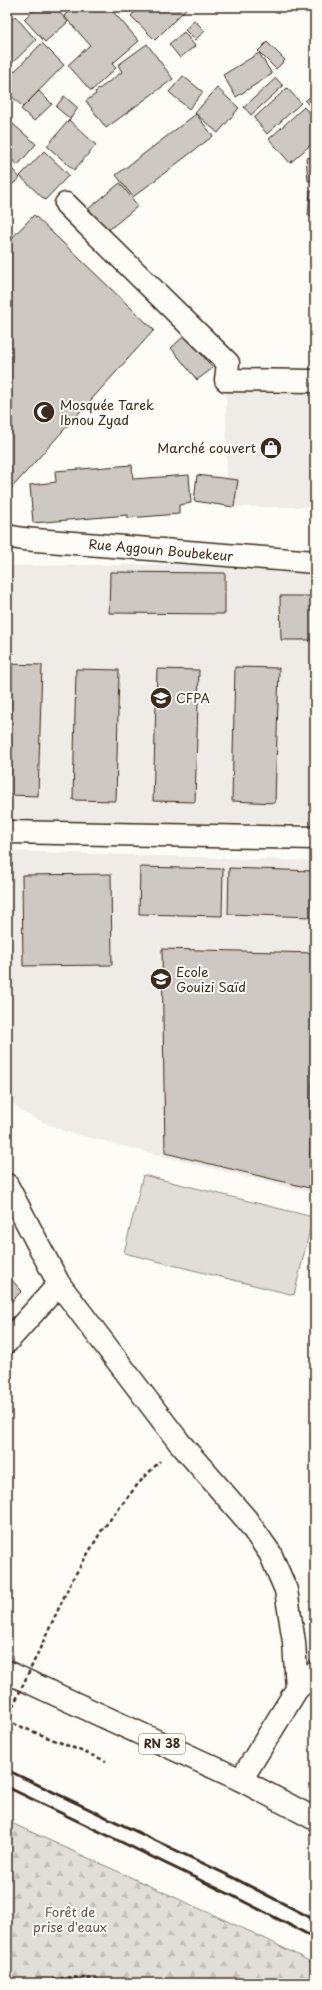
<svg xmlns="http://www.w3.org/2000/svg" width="322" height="1990" viewBox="0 0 322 1990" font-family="'Playpen Sans',sans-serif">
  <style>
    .built { fill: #efece7 }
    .forest { fill: url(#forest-firs); stroke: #8e847a }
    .pitch { fill: #e1ded7; stroke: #8e847a }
    .building { fill: #cdc8c2; stroke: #3b2a1e }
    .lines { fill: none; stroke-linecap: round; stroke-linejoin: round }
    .street-casing { stroke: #3b2a1e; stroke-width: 25 }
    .primary-casing { stroke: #3b2a1e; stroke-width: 25 }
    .path { stroke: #3b2a1e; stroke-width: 2.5; stroke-dasharray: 4 3; stroke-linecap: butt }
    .street { stroke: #fdfcf7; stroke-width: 22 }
    .primary { stroke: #fdfcf7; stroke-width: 22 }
    .rail { stroke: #3b2a1e; stroke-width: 3 }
    .path-bridge { stroke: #3b2a1e; stroke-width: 2.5; stroke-dasharray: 4 3; stroke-linecap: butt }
    .labels { text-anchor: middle; stroke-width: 4; stroke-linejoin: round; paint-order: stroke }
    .shield { fill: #fdfcf7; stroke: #75695f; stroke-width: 1 }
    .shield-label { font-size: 12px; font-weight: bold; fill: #3b2a1e }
    .poi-label { font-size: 13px; fill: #3b2a1e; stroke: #fdfcf7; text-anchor: start }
    .street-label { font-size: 13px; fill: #3b2a1e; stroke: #fdfcf7 }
    .park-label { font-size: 13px; fill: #64574c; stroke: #fdfcf7 }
  </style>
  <defs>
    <pattern id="forest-firs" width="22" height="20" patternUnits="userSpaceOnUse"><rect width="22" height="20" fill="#e1ded7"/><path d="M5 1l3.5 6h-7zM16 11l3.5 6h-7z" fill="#c2bfb8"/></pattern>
  </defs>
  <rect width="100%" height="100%" fill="#fdfcf7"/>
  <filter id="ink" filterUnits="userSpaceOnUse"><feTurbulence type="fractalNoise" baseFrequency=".025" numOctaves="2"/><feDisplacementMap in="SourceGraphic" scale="8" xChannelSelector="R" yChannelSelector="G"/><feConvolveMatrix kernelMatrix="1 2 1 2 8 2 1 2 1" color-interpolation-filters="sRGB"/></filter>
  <g filter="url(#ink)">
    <path class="built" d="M226,389H315V507H227Z
      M207,564L315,574V824L7,823V566Z
      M7,851L315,861V1194L63,1131L24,1113L7,1098Z"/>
    <path class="forest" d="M7,1821L262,1937L315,1964V1983H7Z"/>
    <path class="pitch" d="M143,1175L313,1217L294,1295L124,1253Z"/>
    <path class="building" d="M37,7H55L68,22L45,42L24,19Z
      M61,7H109L139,41L112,64L116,68L91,91L68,65L90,45L64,16L67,13Z
      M139,7H188L155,40L131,16Z
      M15,16L36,40L7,68V24Z
      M194,20L205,31L195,40L185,30Z
      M184,32L195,46L180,58L169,44Z
      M267,42L285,60L276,69L258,51Z
      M42,43L64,65L23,107L7,92V79Z
      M147,44L173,79L106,128L86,101L96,94L95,92L122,72L118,65Z
      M259,53L272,74L236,97L223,75Z
      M183,76L203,92L189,109L169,92Z
      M276,78L283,86L251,115L244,107Z
      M217,88L239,108L218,133L195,113Z
      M287,88L301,103L267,134L254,118Z
      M39,91L52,104L34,121L21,109Z
      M315,92V112L305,101Z
      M64,96L78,108L70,119L56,107Z
      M304,107L315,119V141L290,163L269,139Z
      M196,114L213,136L133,197L116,175Z
      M69,120L96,145L74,170L47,146Z
      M13,124L36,144L18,165L7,156V131Z
      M44,151L69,175L45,200L20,176Z
      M315,157V181H308L306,158Z
      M7,163L20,178L7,189Z
      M120,183L138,206L105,233L87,210Z
      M310,191L315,192V216H308Z
      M34,215L154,330L7,493V243Z
      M313,301H315V328H312Z
      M185,335L213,368L197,380L171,348Z
      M132,465L133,479L189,475L191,503L179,505V514L128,518V515L33,523L30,485L56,482L55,471Z
      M197,475L238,480L234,507L194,501Z
      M110,572L225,573V614L109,613Z
      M280,596H315V640H281Z
      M7,664L42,665L38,796L7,795Z
      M235,667L279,668L275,803L232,801Z
      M76,669L119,670L116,801L73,800Z
      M157,669L199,670L195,802L153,801Z
      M140,867L223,869L222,916L139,914Z
      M229,868L313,871L311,917L228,914Z
      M111,874L112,965L23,966L22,875Z
      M162,949L315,953L309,1188L165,1153Z
      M7,1275L22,1291L7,1306Z"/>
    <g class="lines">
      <g class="street-casing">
        <path id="street" d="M66,204L228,363L226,380L315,381
          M7,536L23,539L315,562
          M7,832L315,838
          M7,1185L59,1284L7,1342
          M59,1284L179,1442L246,1519L270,1553L286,1590L294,1642L297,1689
          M241,1780L297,1689L315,1673"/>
      </g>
      <g class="primary-casing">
        <path id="primary" d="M7,1672L241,1780L315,1819"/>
      </g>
      <path class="path" d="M72,1580L102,1530L138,1484L160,1461
        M7,1721L106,1761
        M32,1983L71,1977L125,1983"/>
      <use href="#street" class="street"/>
      <use href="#primary" class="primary"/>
      <path class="rail" d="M7,1770L234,1878L315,1920
        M7,1787L229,1894L315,1938"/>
      <path class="path-bridge" d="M7,1719L72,1580"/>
    </g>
  </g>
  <defs>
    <g id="mosque-disc" transform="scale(1.15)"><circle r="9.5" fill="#3b2a1e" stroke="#fdfcf7"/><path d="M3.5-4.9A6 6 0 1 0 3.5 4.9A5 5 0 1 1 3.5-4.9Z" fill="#fff"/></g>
    <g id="shop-disc" transform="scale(1.15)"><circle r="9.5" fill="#3b2a1e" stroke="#fdfcf7"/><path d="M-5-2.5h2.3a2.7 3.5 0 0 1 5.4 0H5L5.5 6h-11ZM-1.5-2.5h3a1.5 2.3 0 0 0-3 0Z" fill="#fff"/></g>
    <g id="university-disc" transform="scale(1.15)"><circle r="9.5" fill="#3b2a1e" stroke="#fdfcf7"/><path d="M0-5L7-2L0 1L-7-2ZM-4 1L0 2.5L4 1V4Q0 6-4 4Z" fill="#fff"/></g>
    <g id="school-disc" transform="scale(1.15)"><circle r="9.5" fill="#3b2a1e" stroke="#fdfcf7"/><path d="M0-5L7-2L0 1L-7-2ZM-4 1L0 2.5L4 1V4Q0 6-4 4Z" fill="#fff"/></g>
  </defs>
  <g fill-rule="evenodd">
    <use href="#mosque-disc" x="44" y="412"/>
    <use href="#shop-disc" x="271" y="448"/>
    <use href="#university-disc" x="161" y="698"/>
    <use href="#school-disc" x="161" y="979"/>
  </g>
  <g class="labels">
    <rect class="shield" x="139" y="1734" width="46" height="20" rx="3"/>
    <g class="shield-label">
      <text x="162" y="1748">RN 38</text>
    </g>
    <g class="poi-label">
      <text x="60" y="410">Mosquée Tarek<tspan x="60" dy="15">Ibnou Zyad</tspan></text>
      <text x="256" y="453" text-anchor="end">Marché couvert</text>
      <text x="176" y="703">CFPA</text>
      <text x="176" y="977">Ecole<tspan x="176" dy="15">Gouizi Saïd</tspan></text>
    </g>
    <g class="street-label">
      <text transform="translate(161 550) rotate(5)" y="5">Rue Aggoun Boubekeur</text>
    </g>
    <g class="park-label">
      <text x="70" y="1917">Forêt de<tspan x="70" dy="15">prise d'eaux</tspan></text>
    </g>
  </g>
  <rect width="322" height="1990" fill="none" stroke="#fdfcf7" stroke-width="24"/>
  <rect x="12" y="12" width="298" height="1966" fill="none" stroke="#3b2a1e" stroke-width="1.5" filter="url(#ink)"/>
</svg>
